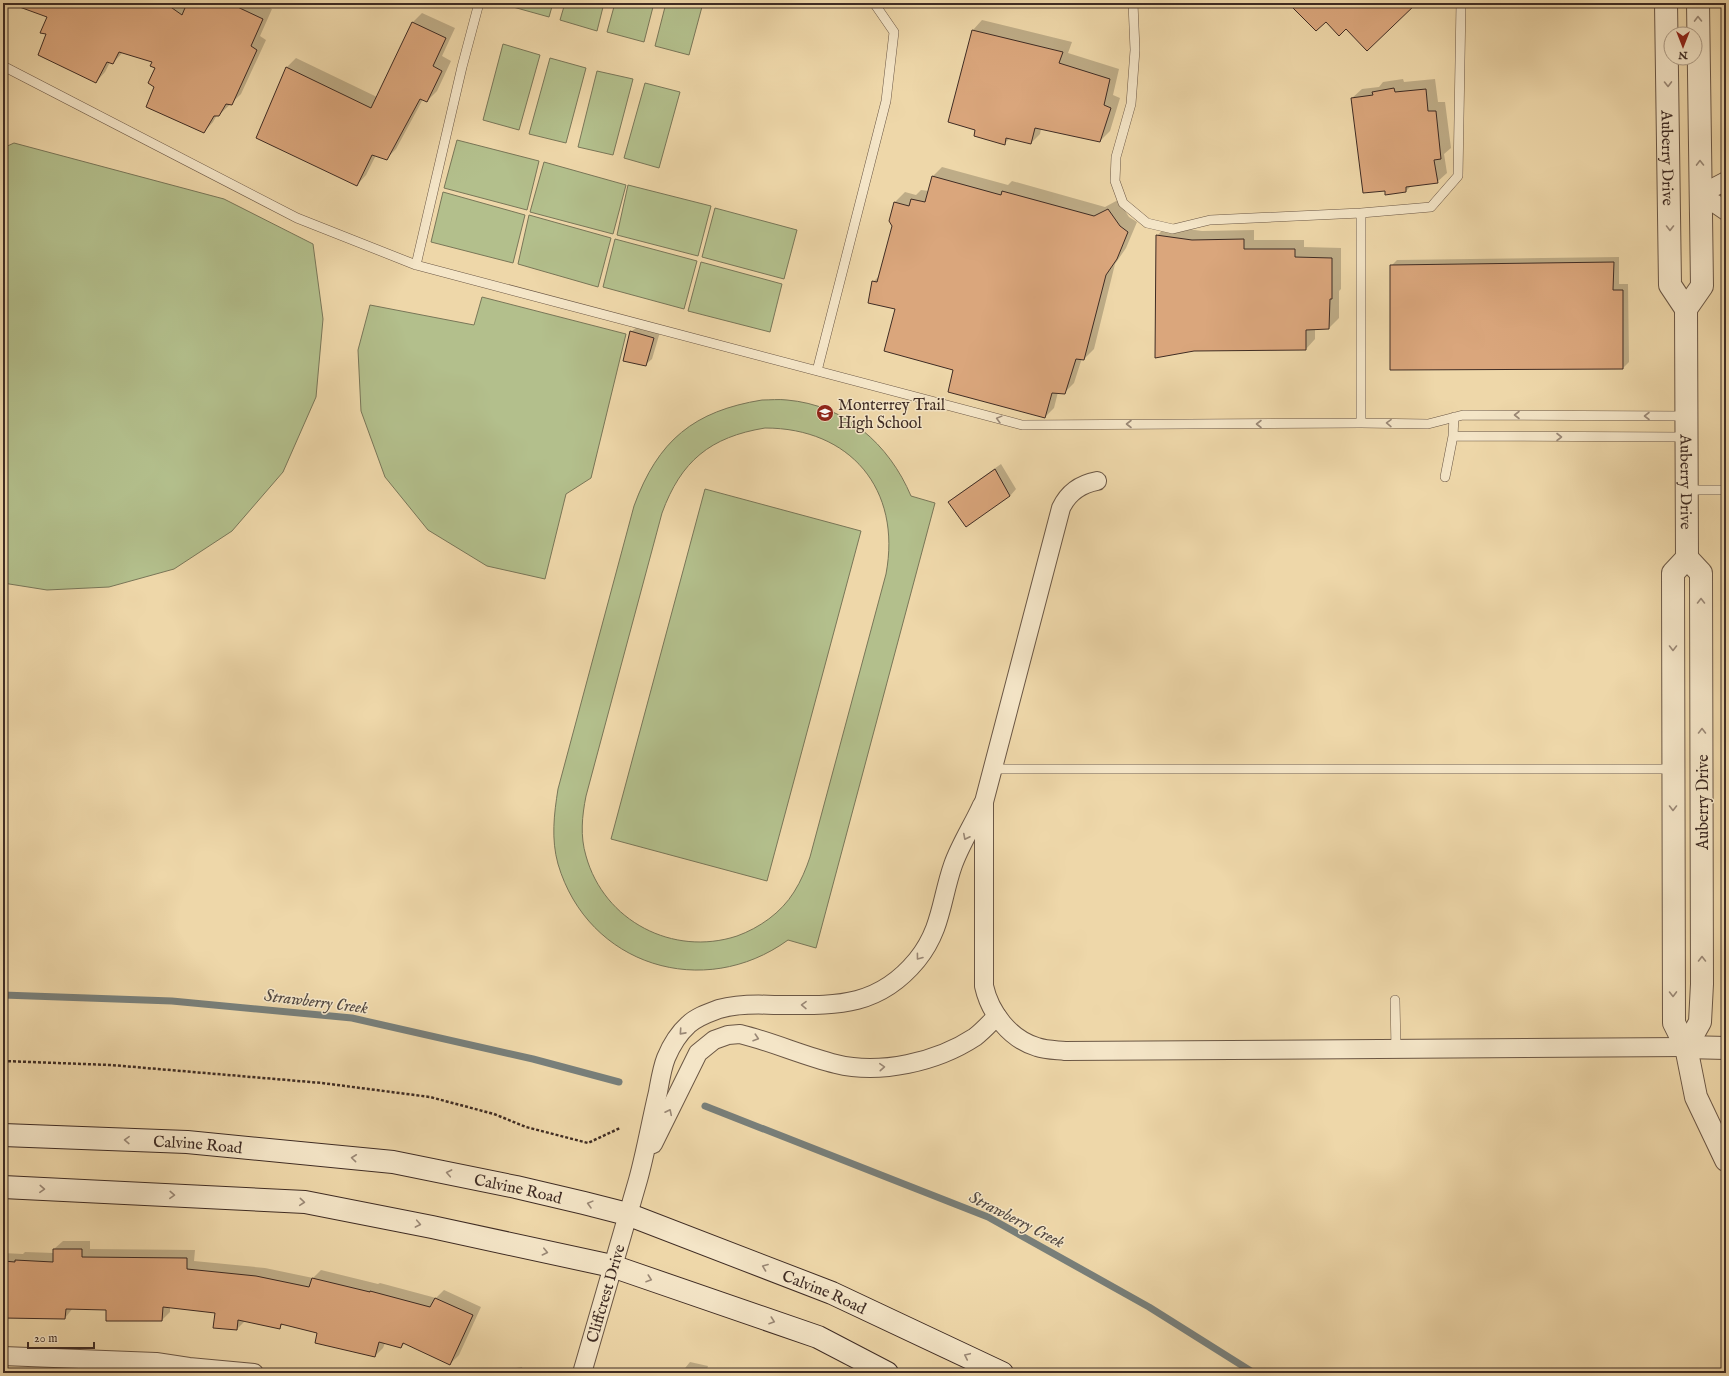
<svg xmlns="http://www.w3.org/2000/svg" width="1729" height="1376" viewBox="0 0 1729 1376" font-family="'IM FELL English',serif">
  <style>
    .pitch { fill: #b3bf8c; stroke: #797658; fill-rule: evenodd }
    .shadow { fill: #0003 }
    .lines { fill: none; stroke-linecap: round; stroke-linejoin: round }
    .stream { stroke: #787f7a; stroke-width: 7 }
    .building { fill: #daa67c; stroke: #3f2c24 }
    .service-casing { stroke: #6b5745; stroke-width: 10 }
    .minor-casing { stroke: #6b5745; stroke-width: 20 }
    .tertiary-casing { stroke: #6b5745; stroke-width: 24 }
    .secondary-casing { stroke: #3f2c24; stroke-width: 24 }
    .path { stroke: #3f2c24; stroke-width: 2.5; stroke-dasharray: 3 2; stroke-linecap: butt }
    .service { stroke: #f4e5c7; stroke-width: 9 }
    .minor { stroke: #f4e5c7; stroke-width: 18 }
    .tertiary { stroke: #f4e5c7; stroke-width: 22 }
    .secondary { stroke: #f4e5c7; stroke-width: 22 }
    .oneway { stroke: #9a8876 }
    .labels { text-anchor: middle; stroke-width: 3; stroke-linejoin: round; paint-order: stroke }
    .street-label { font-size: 16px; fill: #3f2c24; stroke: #f4e5c7 }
    .poi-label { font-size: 16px; fill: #3f2c24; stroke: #f4e5c7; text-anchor: start }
    .water-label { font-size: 17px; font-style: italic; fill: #524841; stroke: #f4e5c7 }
  </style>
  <rect width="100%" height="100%" fill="#eed7a9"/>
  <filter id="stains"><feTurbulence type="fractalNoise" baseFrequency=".005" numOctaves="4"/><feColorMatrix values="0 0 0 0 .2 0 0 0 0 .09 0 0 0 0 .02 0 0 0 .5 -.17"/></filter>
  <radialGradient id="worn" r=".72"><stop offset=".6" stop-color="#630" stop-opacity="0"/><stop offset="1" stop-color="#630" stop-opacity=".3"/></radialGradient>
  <path class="pitch" d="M514,3H553L549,17L513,7Z
    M565,3H604L597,31L560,20Z
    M615,3H654L644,42L607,32Z
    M666,3H703L689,55L655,46Z
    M503,44L540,55L519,130L483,120Z
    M550,58L586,68L566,143L529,134Z
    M597,71L633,79L613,155L578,147Z
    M645,83L680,92L659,168L624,158Z
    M457,140L539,161L527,210L444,188Z
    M14,143L224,199L313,244L323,319L316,397L283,472L232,531L174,569L109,587L47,590L3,583V148Z
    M544,162L626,185L613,234L530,212Z
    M628,185L711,206L698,256L617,235Z
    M443,192L525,215L513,263L431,242Z
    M715,208L797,230L784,279L702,257Z
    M529,215L611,238L598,287L518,264Z
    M615,239L697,261L684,309L603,287Z
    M701,262L782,284L770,332L688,311Z
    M482,297L626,334L591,478L566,494L545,579L487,566L428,530L385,477L361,411L358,350L370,305L474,325Z
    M762,400C770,400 779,399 787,400C845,405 889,444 911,496L935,503L816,948L788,940C704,1001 588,966 558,864C551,839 554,814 558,789L634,506C658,440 694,411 762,400ZM765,428C850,428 902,489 886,574L810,857C806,869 801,881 794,892C781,913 759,928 737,936C673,957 604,921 586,856C580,836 582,816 586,796L662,513C681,461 710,437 765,428Z
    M705,489L861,531L767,881L611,839Z"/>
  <path class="shadow" d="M49,3H179L183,5L185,3H259L272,9L260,36L266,40L241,94L219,115H217L213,122L204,132L155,86L157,67L154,61L123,52L113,63L110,62L105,72L96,82L48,34Z
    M945,3H959L956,6Z
    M422,13L455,28L442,56L451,61L437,91L427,101L423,99L396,149L386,159L376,155L366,175L357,185L257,138L287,67L296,58L377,97L412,23Z
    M982,20L1072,42L1068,53L1119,69L1113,95L1120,98L1110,131L1100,141L1041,129L1040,134L1031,143L1010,138L1004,144L976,129L949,121L973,30Z
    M1403,79L1404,82L1435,79L1438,102H1445L1451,148L1444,154L1447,173L1437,182L1412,185L1406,191L1385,190L1352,98L1362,89L1379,87L1383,82Z
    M942,167L1008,185L1012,181L1105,207L1118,200L1129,217L1137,222L1126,248L1115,264L1094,349L1084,359L1082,358L1074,383L1064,393L1058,392L1054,408L1045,417L954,369L897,309L873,282L879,276L893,226L890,221L895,202L905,192L916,195L921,190L929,191L933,176Z
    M1166,226L1202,231L1254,230V240H1304V247L1341,248V289L1339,291V318L1329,328L1315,329V339L1306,349L1157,236Z
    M1619,257V284H1628L1629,362L1623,368L1391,266L1397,260Z
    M638,326L660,332L652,359L645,365L631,332Z
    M1001,464L1016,489L1010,496L949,502L956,496Z
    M63,1241H90V1249L195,1250L194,1261L265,1268L313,1278L321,1270L378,1284L380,1283L436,1298L444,1290L481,1307L459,1355L450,1364L405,1343L401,1347L385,1343L383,1348L375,1356L319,1332L284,1323L279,1328L245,1321L237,1329L216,1312L170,1307V1312L162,1320L107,1309L73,1308L65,1318L3,1317V1253L23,1254L25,1252L54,1253V1249Z
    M690,1362L708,1366L707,1369L724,1373H681Z
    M522,1367L523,1373H483Z"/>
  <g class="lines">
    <path class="stream" d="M3,995L172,1001L352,1018L533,1059L619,1082
      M705,1106L988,1217L1149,1307L1254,1373"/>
  </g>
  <path class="building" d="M15,3H165L182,15L187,3H229L263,19L251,46L257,50L232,105L226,104L219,116H214L204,133L146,107L154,87L148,83L155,68L150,66L152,62L119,52L113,64L107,62L96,83L38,55L46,34L40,33L47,17L14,5Z
    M1288,3H1417L1367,51L1346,29L1339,36L1326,22L1316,31Z
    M412,22L446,38L433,66L442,71L427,102L420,99L387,160L372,155L357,186L256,138L286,67L371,108Z
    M972,30L1063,52L1059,63L1110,79L1104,105L1111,108L1100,142L1035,128L1031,144L1006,138L1005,145L974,136L975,130L948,122Z
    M1394,88L1395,92L1426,89L1428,111H1436L1441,159L1434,160L1438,183L1406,187V192L1385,195V191L1363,193L1351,98L1373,95L1372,92Z
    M932,176L1001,195L1002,191L1094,216L1108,209L1120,226L1128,232L1117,259L1106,275L1084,360L1076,359L1065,394L1052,393L1045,418L948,392L953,370L884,351L895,309L868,303L872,281L877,282L892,226L889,221L894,202L909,206L911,199L925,202Z
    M1156,235L1192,240L1244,239V249H1295V257L1332,258V299H1330L1329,329L1306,330V350L1194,351L1155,358Z
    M1614,262L1613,290H1623V369L1390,370V265Z
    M630,331L654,338L646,366L623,361Z
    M995,469L1010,496L966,527L948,502Z
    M53,1249H82V1257L187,1258V1269L256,1276L309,1287L312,1278L370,1292V1291L430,1307L435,1298L473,1315L450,1365L403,1343L401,1348L379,1342L375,1357L315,1343L317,1333L281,1324L280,1329L238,1320L237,1330L213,1328L215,1313L163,1307L162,1321H106V1310L66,1309L65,1319L3,1318V1261L15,1262V1260L53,1262Z"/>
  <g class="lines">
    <g class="service-casing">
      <path id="service" d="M1133,3L1135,50L1131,104L1116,157L1115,181L1123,203L1147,223L1173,229L1210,220L1361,213V423
        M3,66L297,218L416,265L1022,425L1361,423L1428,424L1463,415L1686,416
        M1361,213L1431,207L1458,176L1461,3
        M416,265L462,67L479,3
        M817,371L886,101L894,32L874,3
        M1453,436L1454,417
        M1445,477L1453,436L1686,437
        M1687,490H1726
        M993,769H1673
        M1395,1000L1396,1049"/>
    </g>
    <g class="minor-casing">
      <g id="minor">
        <path d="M1726,181L1701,194L1726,211"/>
        <path d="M1097,481C1081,484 1068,493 1061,508L984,802V986C990,1013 1010,1039 1037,1047C1046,1050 1056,1050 1065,1051L1686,1047"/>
        <path d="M653,1144L698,1053L714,1040L728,1035L740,1034C773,1042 803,1056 836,1064C880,1075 937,1062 975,1037C983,1031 990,1023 997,1016"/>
        <path d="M3,1356L156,1362L189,1367L254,1373"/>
        <path id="s1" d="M582,1373C600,1309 619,1245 638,1180C646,1151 651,1121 658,1092C660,1081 662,1068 666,1058C671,1046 678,1034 688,1025C696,1017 708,1013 719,1009C737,1004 755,1004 774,1005C831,1005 876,1010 917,960C942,929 941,899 953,865C960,845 973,825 982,805"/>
      </g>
    </g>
    <g class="tertiary-casing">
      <g id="tertiary">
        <path id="s2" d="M1666,3L1670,285L1686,309"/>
        <path id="s3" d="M1698,3L1702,286L1686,309L1687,558L1673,573L1674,1023L1686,1047L1696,1097L1726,1160"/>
        <path d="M1686,1047L1700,1022L1702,984L1701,573L1687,558"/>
        <path d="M1686,1047L1726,1048"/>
      </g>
    </g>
    <g class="secondary-casing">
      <g id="secondary">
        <path id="s4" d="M3,1135L187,1142L393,1162L516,1187L584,1203L627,1214L832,1293L1002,1373"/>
        <path d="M3,1187L305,1202L432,1227L612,1266L818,1337L887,1373"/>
      </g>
    </g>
    <path class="path" d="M3,1061L111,1065L322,1083L430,1097L494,1114L526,1127L588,1143L620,1128"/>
    <use href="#service" class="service"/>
    <use href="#minor" class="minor"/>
    <use href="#tertiary" class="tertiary"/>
    <use href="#secondary" class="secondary"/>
  </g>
  <defs><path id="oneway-chevron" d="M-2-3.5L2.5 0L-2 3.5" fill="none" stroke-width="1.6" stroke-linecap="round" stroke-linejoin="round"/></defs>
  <g class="oneway">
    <use href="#oneway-chevron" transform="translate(1698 19) rotate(-91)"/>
    <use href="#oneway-chevron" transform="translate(1668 84) rotate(89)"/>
    <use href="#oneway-chevron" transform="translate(1700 163) rotate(-91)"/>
    <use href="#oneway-chevron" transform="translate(1670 228) rotate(90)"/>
    <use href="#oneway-chevron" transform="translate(1517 415) rotate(-180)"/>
    <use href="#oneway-chevron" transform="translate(1647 416) rotate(-180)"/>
    <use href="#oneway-chevron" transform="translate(999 419) rotate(-165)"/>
    <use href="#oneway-chevron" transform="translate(1389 423) rotate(-179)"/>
    <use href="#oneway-chevron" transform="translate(1129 424) rotate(180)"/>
    <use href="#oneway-chevron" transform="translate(1259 424) rotate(180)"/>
    <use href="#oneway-chevron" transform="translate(1559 437)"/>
    <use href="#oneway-chevron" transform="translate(1701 601) rotate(-90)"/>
    <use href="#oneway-chevron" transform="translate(1673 648) rotate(90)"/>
    <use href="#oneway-chevron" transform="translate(1702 731) rotate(-90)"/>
    <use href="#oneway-chevron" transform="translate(1673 808) rotate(90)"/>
    <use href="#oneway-chevron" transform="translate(966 837) rotate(117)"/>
    <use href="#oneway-chevron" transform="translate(919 957) rotate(127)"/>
    <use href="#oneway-chevron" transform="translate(1702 959) rotate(-90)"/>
    <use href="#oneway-chevron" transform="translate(1673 994) rotate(89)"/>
    <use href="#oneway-chevron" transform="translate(804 1005) rotate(-179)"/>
    <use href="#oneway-chevron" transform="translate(682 1032) rotate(132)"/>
    <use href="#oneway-chevron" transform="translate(756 1038) rotate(18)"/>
    <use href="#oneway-chevron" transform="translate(882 1067) rotate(-4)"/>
    <use href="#oneway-chevron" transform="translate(669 1112) rotate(-64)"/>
    <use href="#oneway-chevron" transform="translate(127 1140) rotate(-178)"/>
    <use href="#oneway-chevron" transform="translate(354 1158) rotate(-174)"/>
    <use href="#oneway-chevron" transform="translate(449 1173) rotate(-169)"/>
    <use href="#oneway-chevron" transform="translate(42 1189) rotate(3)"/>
    <use href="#oneway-chevron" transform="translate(172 1195) rotate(3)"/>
    <use href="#oneway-chevron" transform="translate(302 1202) rotate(5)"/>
    <use href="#oneway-chevron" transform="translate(590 1204) rotate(-165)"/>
    <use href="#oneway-chevron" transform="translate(418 1224) rotate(11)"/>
    <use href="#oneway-chevron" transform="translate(545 1252) rotate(13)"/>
    <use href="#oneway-chevron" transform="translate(765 1267) rotate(-159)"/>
    <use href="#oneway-chevron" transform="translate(649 1279) rotate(19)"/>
    <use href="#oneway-chevron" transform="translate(772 1321) rotate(19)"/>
    <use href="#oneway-chevron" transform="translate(967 1356) rotate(-155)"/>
  </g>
  <defs>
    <g id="school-disc" transform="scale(0.9)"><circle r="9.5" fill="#8f2418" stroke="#f4e5c7"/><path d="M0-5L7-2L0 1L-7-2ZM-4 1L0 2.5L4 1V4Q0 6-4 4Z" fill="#fff"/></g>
  </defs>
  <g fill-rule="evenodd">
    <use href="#school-disc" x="825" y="413"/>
  </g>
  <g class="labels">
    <g class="street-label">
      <text dy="6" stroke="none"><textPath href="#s2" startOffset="155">Auberry Drive</textPath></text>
      <text dy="6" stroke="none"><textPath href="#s3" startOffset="484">Auberry Drive</textPath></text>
      <text transform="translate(1702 802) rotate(-90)" y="6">Auberry Drive</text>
      <text dy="6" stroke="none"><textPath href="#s4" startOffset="195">Calvine Road</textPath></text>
      <text dy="6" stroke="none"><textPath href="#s4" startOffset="519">Calvine Road</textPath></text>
      <text dy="6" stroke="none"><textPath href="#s4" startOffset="843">Calvine Road</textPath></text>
      <text dy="6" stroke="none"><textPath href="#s1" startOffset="83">Cliffcrest Drive</textPath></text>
    </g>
    <g class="poi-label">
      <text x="838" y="410">Monterrey Trail<tspan x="838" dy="18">High School</tspan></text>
    </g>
    <g class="water-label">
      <text transform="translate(316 1001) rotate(7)" y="6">Strawberry Creek</text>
      <text transform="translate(1017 1219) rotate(27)" y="6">Strawberry Creek</text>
    </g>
  </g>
  <rect width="1729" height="1376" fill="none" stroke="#eed7a9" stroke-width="16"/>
  <rect x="4" y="4" width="1721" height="1368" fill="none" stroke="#3f2c24" stroke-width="2"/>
  <rect x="8" y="8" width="1713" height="1360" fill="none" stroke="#3f2c24"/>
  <g transform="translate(1683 46) rotate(180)"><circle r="19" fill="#f4e5c7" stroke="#ac9b86"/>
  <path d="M0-3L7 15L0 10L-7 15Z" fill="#8f2418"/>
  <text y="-6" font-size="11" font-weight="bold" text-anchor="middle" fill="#3f2c24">N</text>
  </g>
  <path d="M28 1342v6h66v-6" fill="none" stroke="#3f2c24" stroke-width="2"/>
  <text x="34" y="1342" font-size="12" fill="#3f2c24" stroke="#f4e5c7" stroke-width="3" paint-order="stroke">20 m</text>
  <rect width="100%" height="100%" filter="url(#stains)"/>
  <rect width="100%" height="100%" fill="url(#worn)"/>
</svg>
